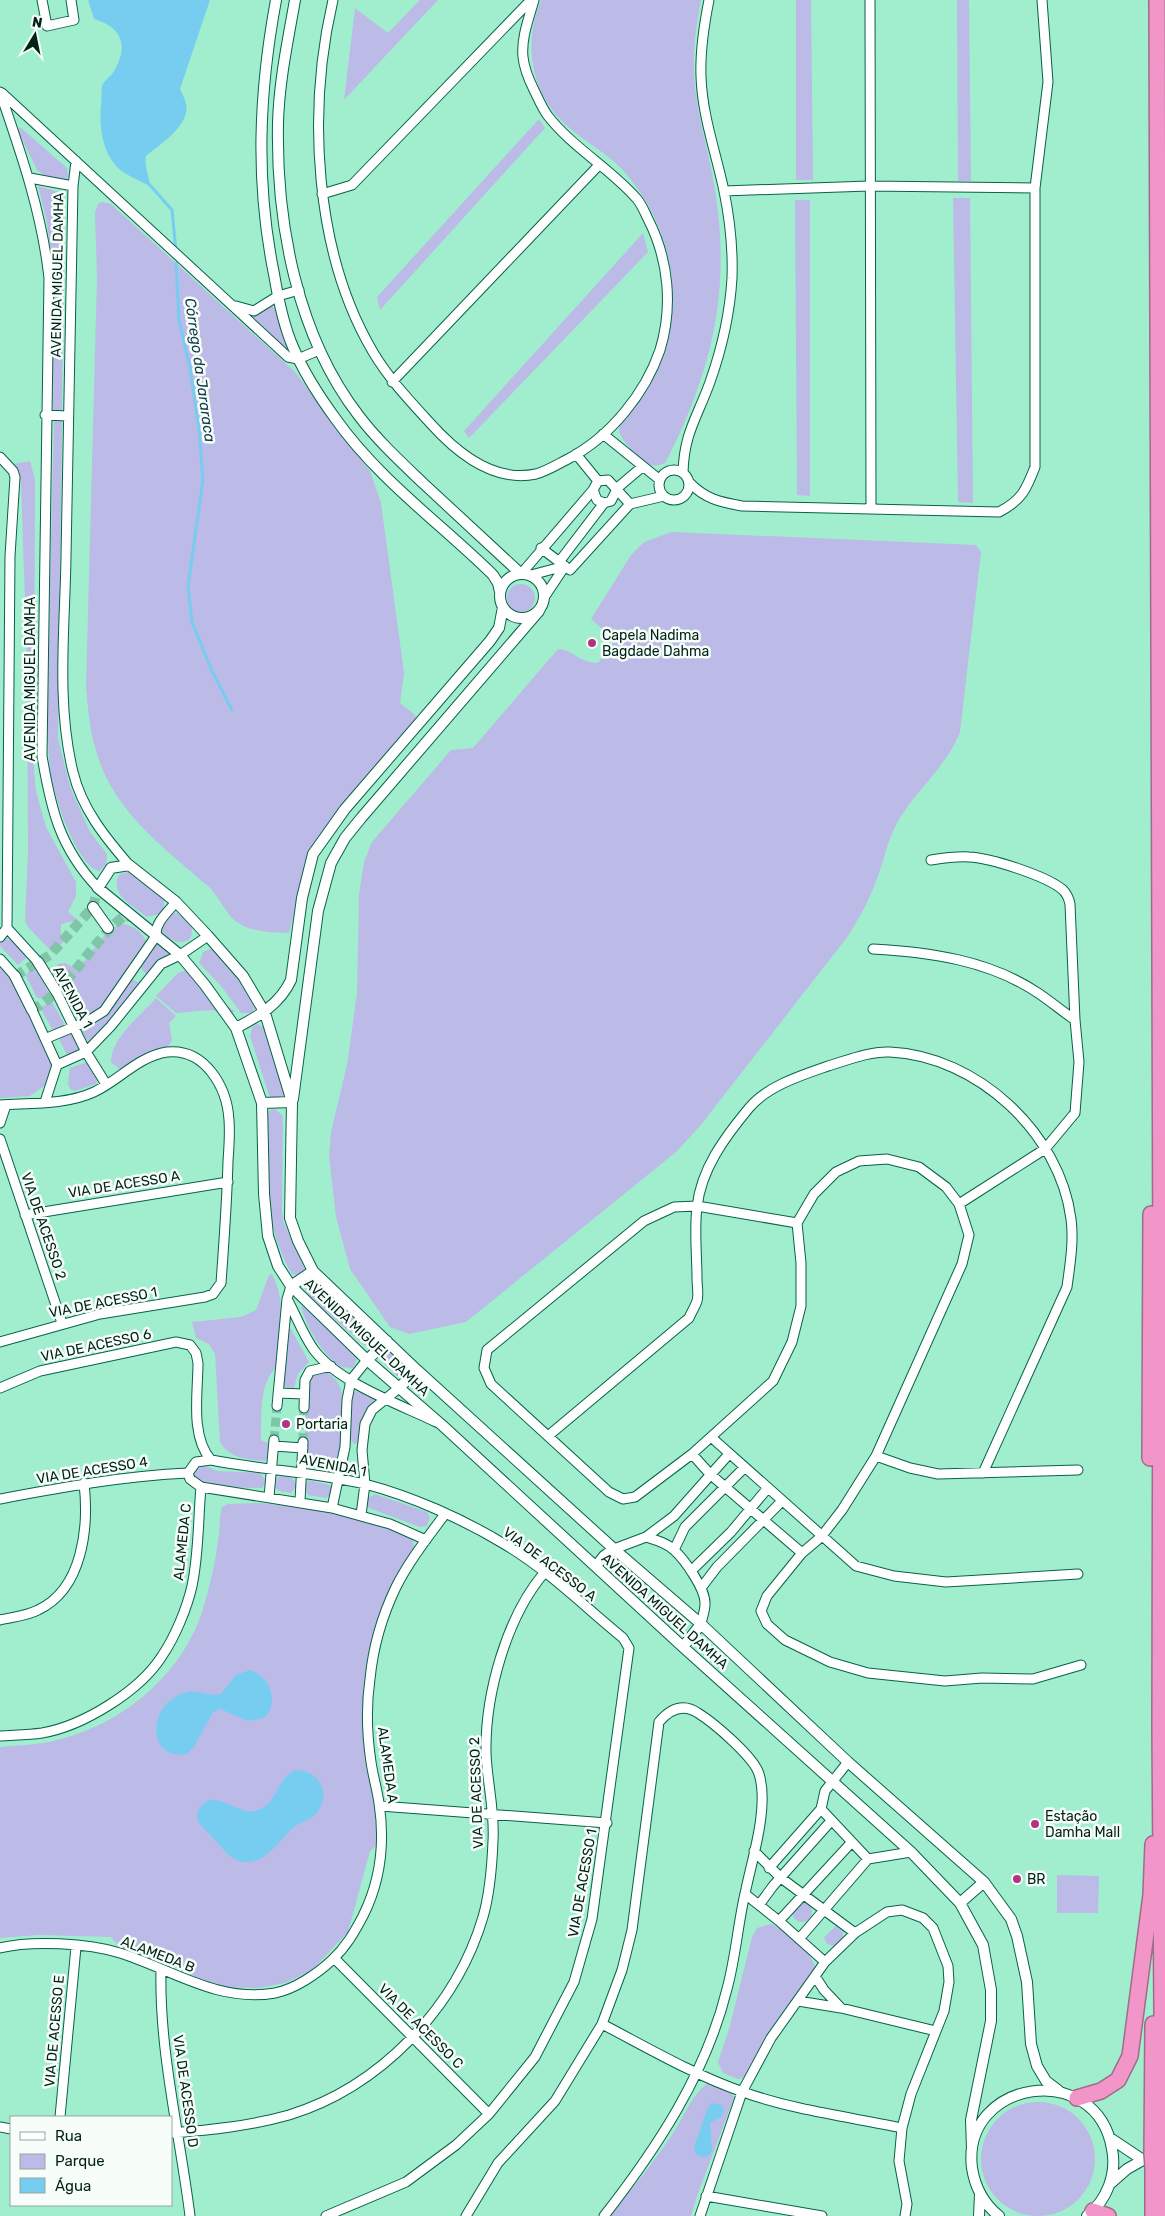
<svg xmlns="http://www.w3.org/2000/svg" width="1165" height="2216" viewBox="0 0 1165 2216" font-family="Rubik,sans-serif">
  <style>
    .green { fill: #bcbae7 }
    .water { fill: #77cdf0 }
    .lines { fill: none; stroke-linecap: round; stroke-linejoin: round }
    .stream { stroke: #77cdf0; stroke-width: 3 }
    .minor-tunnel { stroke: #81c5a9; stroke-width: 9; stroke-dasharray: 9 4.5; stroke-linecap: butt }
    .tertiary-tunnel { stroke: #81c5a9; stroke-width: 10; stroke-dasharray: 10 5; stroke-linecap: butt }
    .minor-casing { stroke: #076248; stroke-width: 11 }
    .tertiary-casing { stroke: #076248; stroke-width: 12 }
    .motorway-casing { stroke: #9e6d8a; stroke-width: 18 }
    .minor { stroke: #fff; stroke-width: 9 }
    .tertiary { stroke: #fff; stroke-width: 10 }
    .motorway { stroke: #f295c8; stroke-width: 15 }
    .motorway-bridge-casing { stroke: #9e6d8a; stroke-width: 18; stroke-linecap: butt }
    .motorway-bridge { stroke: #f295c8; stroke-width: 15 }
    .poi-dot { fill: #b13382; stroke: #f7fefa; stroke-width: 2 }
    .labels { text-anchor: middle; stroke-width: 5; stroke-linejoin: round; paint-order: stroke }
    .street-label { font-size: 14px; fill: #012217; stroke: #f7fefa }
    .poi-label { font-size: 14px; fill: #012217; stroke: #f7fefa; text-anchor: start }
    .water-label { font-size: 15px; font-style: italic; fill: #133b4a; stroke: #f7fefa }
  </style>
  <rect width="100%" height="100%" fill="#a1eece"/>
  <path class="green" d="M420,0H438L344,100L355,8L388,33Z
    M541,0H701C696,25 693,50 694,75C696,112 708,148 714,184C732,289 713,368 666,462C661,465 657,467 651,465C643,463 619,439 619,430C619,418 636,406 642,396C663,363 677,321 672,281C668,241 653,206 627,175C610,154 586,143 566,125C530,92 523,43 541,0Z
    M796,0H811L813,180H796Z
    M957,0H969L971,181H958Z
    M539,119L545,128L380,310L377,297Z
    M21,128L67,168L68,177L65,181L46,177L37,170L17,129Z
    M38,186L62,193L64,196L62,414H53V265L46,217Z
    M953,198H970L973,503L958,502Z
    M795,200H810V496L797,495Z
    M102,202L111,204L295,372L370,471L381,503L404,673L400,703L415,715L417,723L349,797L311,847L289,933C271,933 246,932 232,918C223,908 218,896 209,887C163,847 111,810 95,747C89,727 88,707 86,687L97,278L95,212L98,204Z
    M643,233L648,252L469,438L464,431Z
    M263,304L276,308L291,352H287L253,320L252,315Z
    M54,420L62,421L58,738L70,787L90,832L107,854L106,865L99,871C76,865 53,793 50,771C46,728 49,684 49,641C50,568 52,494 54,420Z
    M30,461L35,480L34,771L36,791L46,827L76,882V896L68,912L80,922L79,924L73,921L61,924V937L65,940L53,953L28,927L25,921L28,850L27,662L21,481L14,464Z
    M672,532L976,545L981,552L960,732C948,765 914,792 897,823C887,841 884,862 876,881C869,901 859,918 848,936L700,1126L676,1152L466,1322L409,1334L390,1327L350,1269L336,1217L329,1156L331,1132L347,1065L357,993L359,894L364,862L372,842L451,750L473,748L558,649C573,650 578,662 598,663L615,640L591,619L631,555L644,542Z
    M507 598a14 14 0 1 1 28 0a14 14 0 1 1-28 0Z
    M130,871L164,898V907L159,914L147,917C134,907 107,893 120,874Z
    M177,913C188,921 196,925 190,939C179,946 170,940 162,931V925L169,914Z
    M119,924C132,924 142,931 147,943L98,1013L84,1018L76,1016L63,994L67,981L62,980L57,964L66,963L77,970L108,931Z
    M6,938L17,942L28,956L18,965L0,946V943Z
    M159,943L169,951C168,960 153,972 145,973L141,968L143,960L153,944Z
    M213,948L222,954L255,1002L256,1007L251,1013H241L221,986L199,963L203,952Z
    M0,962L9,972L54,1062L48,1083L30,1096L0,1098Z
    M30,969L38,971L49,993L47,999L37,998L26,976Z
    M186,970C218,970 211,999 235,1011L229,1016L212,1010L176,1013L156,996L178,973Z
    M134,980L141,984L139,991L89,1043L82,1032L83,1028L97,1023L128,982Z
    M156,998L176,1016L169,1023L172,1040L166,1050L123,1072L111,1062C111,1038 141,1015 156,998Z
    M52,1002L64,1023L60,1031L52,1029L40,1007Z
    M257,1024L266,1028L286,1092L283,1099L272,1100L269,1095L250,1036L252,1027Z
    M69,1033L72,1034L79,1051L68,1057L60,1041V1037Z
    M87,1062L98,1077L96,1084L75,1091L70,1089L68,1084L70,1068Z
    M275,1109L283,1116L282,1211L284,1223L305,1270L297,1275L292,1274C278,1250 268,1218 268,1189C268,1165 270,1140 267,1116L270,1110Z
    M272,1274C287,1302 280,1336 277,1367C258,1383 262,1417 261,1440L272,1445L270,1455L265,1461C246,1459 231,1459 220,1442L215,1354L209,1344L196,1338L192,1322L241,1317L256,1310L269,1275Z
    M309,1280L317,1281L376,1338L375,1344L370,1347L364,1345L308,1295L305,1285Z
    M303,1306L358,1357L353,1368L341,1367C320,1352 309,1331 301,1307Z
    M287,1329H291L309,1362L298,1374L294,1388L282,1386Z
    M386,1349L390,1350L407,1367L402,1376H397L380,1359L381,1352Z
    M323,1371C355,1381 342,1437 341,1462L327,1471C315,1469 305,1466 304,1452L307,1389L310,1375Z
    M355,1391L373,1397L376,1401L361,1441L354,1444L349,1438L352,1394Z
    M201,1464L217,1471L260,1473L266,1481L262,1488L214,1487L193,1480L192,1468Z
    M282,1476C290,1477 296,1478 296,1487L291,1493L279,1491L274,1486L276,1478Z
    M308,1480L330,1485L332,1489L331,1495L326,1498L308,1495L304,1488Z
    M375,1494L427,1512L430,1517L427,1526L420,1527L369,1508L367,1504L368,1498Z
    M259,1503L310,1508L373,1521L412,1538L415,1549L395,1587L367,1681L378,1809V1844L370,1851L348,1932L311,1971L285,1983L258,1988L224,1987L197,1978L159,1959L123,1948L115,1942L111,1937L39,1935L0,1938V1747C19,1745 38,1745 57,1740C121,1725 181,1676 202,1612C209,1589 215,1565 218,1541C220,1530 219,1519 222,1507L228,1504Z
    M1057,1875L1099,1876L1098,1913H1057Z
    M792 1912a10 10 0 1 1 20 0a10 10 0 1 1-20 0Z
    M771,1924C787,1931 811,1952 816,1968L744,2078L738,2079L723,2073L718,2062L729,2029L752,1937L757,1928Z
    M836,1926L843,1932V1939L839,1944L832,1946L826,1943L824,1937Z
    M712,2081L729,2089L734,2098L697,2196L691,2216H607C631,2192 652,2164 672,2135C683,2119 694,2089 712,2081Z
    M981 2159a57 57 0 1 1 114 0a57 57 0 1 1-114 0Z"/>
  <path class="water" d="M88,0H210L180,89C182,93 185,99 186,104C191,125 159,145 146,156C144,167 149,174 150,186C141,181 130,177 123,172C102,156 99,128 101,105C102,99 101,92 102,86C104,80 111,77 114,71C129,46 122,27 94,19Z
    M250,1670C270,1676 280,1702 264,1718L247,1721L221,1709L213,1712L194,1747L187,1754C149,1761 147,1711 177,1696C198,1685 204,1698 221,1694L236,1675Z
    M296,1770C317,1770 331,1791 319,1810C314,1818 305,1821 297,1825C283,1834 274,1854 257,1860C236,1868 226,1852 214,1839C205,1828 189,1821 202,1805C214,1789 238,1815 255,1811C279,1805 275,1778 296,1770Z
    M712,2103L722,2105L724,2111L721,2117L710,2123L712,2151L707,2157H701L695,2153L694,2147L708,2107Z"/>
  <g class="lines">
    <path class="stream" d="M149,184L172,210L176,251
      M176,263L179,320L190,368L199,428L203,480L188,586L192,622L212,671L232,710"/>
    <path class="minor-tunnel" d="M274,1440L277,1406
      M303,1442L304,1408"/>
    <path class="tertiary-tunnel" d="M15,976L50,955L93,907L98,888
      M32,1010C66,993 91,942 124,916L133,917"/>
    <g class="minor-casing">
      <path id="minor" d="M42,0L47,26L74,20L71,0
        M333,0C307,111 314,252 373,352C389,379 410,401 431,424C458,454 494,483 536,474C547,471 558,464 568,459C610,437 645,394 660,350C673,307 669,260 648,219C645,213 642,205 637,199C611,169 572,147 548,116C542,108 538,98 534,90C529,80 524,67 523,57C521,38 529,18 534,0
        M870,0L871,508
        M0,92C21,153 42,213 49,278L42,756C51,810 60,848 98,888
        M2,93L288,357L298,359L319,350
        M76,161L73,186C71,309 68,433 66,557C65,627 56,703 73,772C82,809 105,837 129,865
        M30,178L73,186
        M724,191L869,186L1035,188
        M322,194L352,185L531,0
        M236,306L254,311L278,296L299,290
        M392,382L599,165
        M45,415L68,416
        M603,434L660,480
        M576,454L598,481
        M0,457L13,471L15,477L10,556L7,928L0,937
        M659 485a15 15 0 1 1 30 0a15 15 0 1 1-30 0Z
        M683,473C684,433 697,418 710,382C721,351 730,312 732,278C733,249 730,220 724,191C716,153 702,115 701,76C700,50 704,25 709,0
        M689,482C705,499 720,502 742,506L999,512C1022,500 1026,490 1035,467V188L1048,82L1042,0
        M616,489L642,467
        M616,491L611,501L604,503L597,500L593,490L598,481L608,480L630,504
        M541,548L570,570L630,504L664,496
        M559,562L604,503
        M521,574L593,490
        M531,575L565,566L545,596
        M931,860C944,858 957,856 969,857C991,858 1047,876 1063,890C1067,894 1069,899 1070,904L1075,1020L1079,1062L1075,1113L1045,1149L959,1204
        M7,928L38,962
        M873,949C929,952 989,960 1038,993C1050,1001 1062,1011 1075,1020
        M0,959L15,976
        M56,991L86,1052L106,1084
        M32,1010L57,1065L45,1102
        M47,1038L88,1021L104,1011L156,936C155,922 168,912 176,902
        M57,1065L86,1052L111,1026L161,964L180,955L208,936
        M0,1105C30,1103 66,1105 94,1092C118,1081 139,1056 167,1052C205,1048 227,1087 229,1120C230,1133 229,1148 228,1161C227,1202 224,1242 221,1283L213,1294L205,1297L100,1314L0,1342
        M0,1123L6,1105
        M0,1139L62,1323
        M25,1215L228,1182
        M797,1223L697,1206L674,1207L644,1221L487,1350L484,1368L491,1384L609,1492L623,1499L635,1497L692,1454L773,1381L792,1342L801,1306V1263L797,1223L814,1194L836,1172L859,1161L887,1159L919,1167L946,1187L959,1204L969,1235L962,1264L876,1456L842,1510L821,1537L802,1553L767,1596L761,1611L767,1624L785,1640L830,1662L868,1673L945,1681L982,1678L1033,1679L1081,1665
        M287,1299C296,1315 303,1335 314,1350C339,1383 399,1404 436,1422
        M0,1388L40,1371L176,1342L190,1345L196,1353L198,1363C198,1393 190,1436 211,1460L196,1462L188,1473L190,1479L201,1487C198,1520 199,1553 192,1586C187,1608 175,1637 162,1656C140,1691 83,1726 42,1733C28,1735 14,1735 0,1736
        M278,1393L304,1394
        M277,1406L287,1299L291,1286
        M304,1408L305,1380L310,1371L331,1366
        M548,1436L689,1318C691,1313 695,1307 697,1301C699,1295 697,1286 697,1279C697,1255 694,1230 697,1207C701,1169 725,1137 749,1108C767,1086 802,1075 828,1066C848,1060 870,1051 890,1052C977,1056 1060,1133 1071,1219C1074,1241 1070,1264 1067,1287L983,1473
        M711,1437L856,1566L894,1576L946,1582L1078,1574
        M274,1446L303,1448
        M692,1454L710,1474L802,1553
        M876,1456L910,1468L938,1474L1078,1470
        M211,1460C262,1470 314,1472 365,1484C411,1496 463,1519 504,1544C547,1569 585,1607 623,1638L629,1648L592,1919L574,1982L535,2057L489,2114L456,2145L406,2182L326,2216
        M201,1487L332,1508L390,1524L426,1540
        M269,1497L274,1440
        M0,1499C63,1487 124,1476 188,1473
        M300,1501L303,1442
        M332,1508L345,1447L347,1400L351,1380L367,1360
        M361,1515L365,1484L362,1450L365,1424L372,1410L399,1388
        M646,1537L674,1516L729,1454
        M614,1549L646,1537C656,1540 667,1543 674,1550C685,1560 706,1590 705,1604C705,1611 702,1618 701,1624
        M674,1550L685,1527L744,1468
        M691,1571L731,1532L767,1489
        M701,1588L717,1567L781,1502
        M0,1620C12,1617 27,1616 38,1610C83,1589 89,1527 84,1483
        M848,1762L825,1791L821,1809L868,1859L911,1852
        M380,1806L607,1823
        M754,1851L781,1878L855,1933
        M769,1868L821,1809
        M745,1894L779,1921L825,1962
        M759,1905L773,1886L831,1821
        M779,1921L851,1843
        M799,1939L868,1859
        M0,1948C32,1940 88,1943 120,1953C171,1969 218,2003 275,1993C295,1989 317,1974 332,1960C346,1947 354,1933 363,1916C381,1880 385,1842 379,1803C377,1789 373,1776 371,1762C367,1735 366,1706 370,1679C373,1648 383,1614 396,1587C409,1561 428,1537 445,1514
        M334,1958L489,2114
        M161,1970C159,2051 180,2135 190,2216
        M815,1976L824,1990L841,2008
        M798,2001L841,2008L936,2031
        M602,2024C648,2048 694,2075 743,2092C793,2110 849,2117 902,2128
        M60,2117L76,1947
        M0,2127L11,2129
        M171,2133C211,2130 250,2126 289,2115C380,2087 456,2008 483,1917C490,1893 492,1866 493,1841C495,1811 487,1782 486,1753C485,1695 506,1618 544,1573
        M706,2196L822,2216
        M466,2216L498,2163L555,2101L602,2024L622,1970L632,1930L659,1722C670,1709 683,1703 698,1713C714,1723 754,1757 759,1774C769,1806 753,1856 746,1889C738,1922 736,1956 727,1989C706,2074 657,2148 604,2216
        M700,2216L742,2092L771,2038L825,1962L855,1933L887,1912L902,1910L923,1918L933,1928L948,1966L949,1982L944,2011L911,2094L902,2128L899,2161L907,2204L905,2216"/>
    </g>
    <g class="tertiary-casing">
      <path id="tertiary" d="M276,0C259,92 255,181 274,274C278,298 283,324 293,347C303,371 319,396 335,418C378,479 440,523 493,575L498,583L500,592
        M295,0C288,40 279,82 278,123C276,223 297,336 359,416C378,441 401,462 424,484C456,514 489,544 521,574
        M500 596a22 22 0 1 1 44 0a22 22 0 1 1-44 0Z
        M93,907L108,928
        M38,962L56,991
        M15,976L32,1010
        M236,1028C259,1016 280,1004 291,980L302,898L313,854L345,809L490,641L499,628L503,607
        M293,1099L318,911L331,863L345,838L362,817L539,611
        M262,1103L292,1102
        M291,1286L313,1271
        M367,1360L387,1341
        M399,1388L417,1370
        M596,1566L604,1556L614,1549
        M683,1647L701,1624
        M960,1903L984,1882
        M1110,2138L1143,2160H1157
        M972,2149L971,2120L991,2021V1990L983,1945L960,1903L911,1852L683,1647L443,1426L367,1360L291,1286L278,1266L268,1236L264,1194L262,1103L236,1028L205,985L180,955L98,888L111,868L129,865L176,902L208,936L243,976L265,1013L292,1102L290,1218L298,1241L313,1271L417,1370L614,1549L701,1624L848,1762L984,1882L1011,1919L1017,1936L1027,1982L1031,2044L1037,2066L1046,2081L1059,2091
        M1111,2183L1127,2169L1143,2160
        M979,2216L980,2194
        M999,2216C984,2204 975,2187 972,2168C961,2079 1097,2059 1112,2149C1117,2174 1107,2200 1087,2216"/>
    </g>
    <g class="motorway-casing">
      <path id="motorway" d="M1157,0L1161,1278L1160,1728L1163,2154
        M1150,1458L1151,1214
        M1077,2098L1101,2091L1118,2080L1130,2056L1151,1895L1153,1844
        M1152,2153L1153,2024
        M1164,2167V2216
        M1153,2168V2216
        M1093,2211L1108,2216"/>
    </g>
    <use href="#minor" class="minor"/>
    <use href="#tertiary" class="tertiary"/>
    <use href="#motorway" class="motorway"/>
    <g class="motorway-bridge-casing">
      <path id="motorway-bridge" d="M1152,2153L1153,2168
        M1163,2154L1164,2167"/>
    </g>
    <use href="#motorway-bridge" class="motorway-bridge"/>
  </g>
  <g class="poi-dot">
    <circle cx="592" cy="643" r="5"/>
    <circle cx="286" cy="1424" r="5"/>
    <circle cx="1035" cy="1824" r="5"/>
    <circle cx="1017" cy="1879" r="5"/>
  </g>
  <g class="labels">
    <g class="street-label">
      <text transform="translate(57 275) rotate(-89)" y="5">AVENIDA MIGUEL DAMHA</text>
      <text transform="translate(30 679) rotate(-90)" y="5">AVENIDA MIGUEL DAMHA</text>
      <text transform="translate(73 997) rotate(62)" y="5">AVENIDA 1</text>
      <text transform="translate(124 1184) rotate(-9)" y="5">VIA DE ACESSO A</text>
      <text transform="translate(44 1226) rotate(71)" y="5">VIA DE ACESSO 2</text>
      <text transform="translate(103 1302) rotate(-11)" y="5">VIA DE ACESSO 1</text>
      <text transform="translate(367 1337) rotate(43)" y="5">AVENIDA MIGUEL DAMHA</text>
      <text transform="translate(96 1345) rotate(-12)" y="5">VIA DE ACESSO 6</text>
      <text transform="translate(333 1465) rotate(11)" y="5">AVENIDA 1</text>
      <text transform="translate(92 1470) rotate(-9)" y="5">VIA DE ACESSO 4</text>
      <text transform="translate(182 1542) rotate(-84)" y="5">ALAMEDA C</text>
      <text transform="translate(550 1564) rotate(37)" y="5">VIA DE ACESSO A</text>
      <text transform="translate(665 1611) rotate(42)" y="5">AVENIDA MIGUEL DAMHA</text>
      <text transform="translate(388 1765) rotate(82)" y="5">ALAMEDA A</text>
      <text transform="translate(476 1793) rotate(-92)" y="5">VIA DE ACESSO 2</text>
      <text transform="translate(582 1883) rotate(-80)" y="5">VIA DE ACESSO 1</text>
      <text transform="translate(158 1954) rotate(21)" y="5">ALAMEDA B</text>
      <text transform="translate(421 2026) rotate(45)" y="5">VIA DE ACESSO C</text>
      <text transform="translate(54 2031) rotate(-85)" y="5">VIA DE ACESSO E</text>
      <text transform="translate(186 2091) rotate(82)" y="5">VIA DE ACESSO D</text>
    </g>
    <g class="poi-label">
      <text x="602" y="640">Capela Nadima<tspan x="602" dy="16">Bagdade Dahma</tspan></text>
      <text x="296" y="1429">Portaria</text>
      <text x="1045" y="1821">Estação<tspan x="1045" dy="16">Damha Mall</tspan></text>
      <text x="1027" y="1884">BR</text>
    </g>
    <g class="water-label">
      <text transform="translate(200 370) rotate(82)" y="5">Córrego da Jararaca</text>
    </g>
  </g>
  <rect x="10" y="2116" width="162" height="90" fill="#f7fefa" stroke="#95a69f"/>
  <rect x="20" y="2132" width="25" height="8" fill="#ffffff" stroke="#95a69f"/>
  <text x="55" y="2141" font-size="15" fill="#012217">Rua</text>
  <rect x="20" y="2154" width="25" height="15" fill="#bcbae7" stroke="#95a69f"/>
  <text x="55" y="2166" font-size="15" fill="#012217">Parque</text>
  <rect x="20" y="2178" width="25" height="15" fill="#77cdf0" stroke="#95a69f"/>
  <text x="55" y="2191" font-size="15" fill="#012217">Água</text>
  <g transform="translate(35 35) rotate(10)" stroke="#f7fefa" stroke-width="4" paint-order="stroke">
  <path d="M0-4L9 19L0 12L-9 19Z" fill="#012217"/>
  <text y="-8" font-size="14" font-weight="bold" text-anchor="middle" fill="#012217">N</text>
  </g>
</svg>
